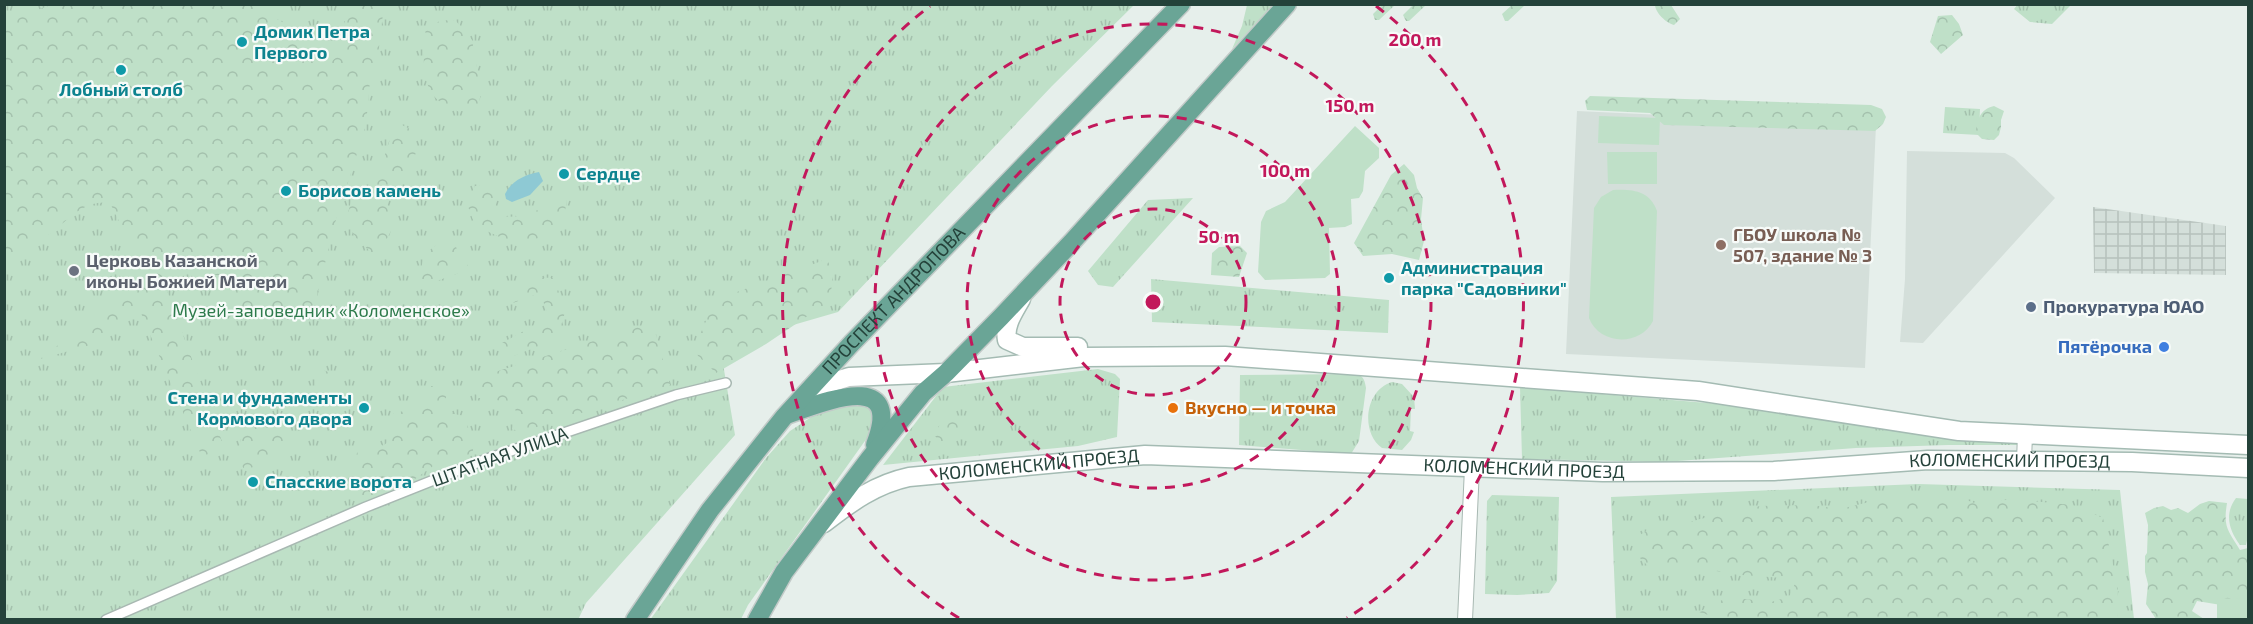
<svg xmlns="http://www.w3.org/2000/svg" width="2253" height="624" viewBox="0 0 2253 624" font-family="'Exo 2',sans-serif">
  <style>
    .built { fill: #d4dfda }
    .industrial { fill: url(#industrial-grid) }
    .grass { fill: url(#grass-tufts) }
    .forest { fill: url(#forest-crowns) }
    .pitch { fill: #bfe0c8 }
    .water { fill: #8ec9d4 }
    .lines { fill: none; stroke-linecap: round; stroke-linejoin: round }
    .pedestrian-casing { stroke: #a8b8b2; stroke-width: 12 }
    .minor-casing { stroke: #a8b8b2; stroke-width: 16 }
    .secondary-casing { stroke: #a4bbb3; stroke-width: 21 }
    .primary-casing { stroke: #c2cac8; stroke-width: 21 }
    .pedestrian { stroke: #fff; stroke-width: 9 }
    .minor { stroke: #fff; stroke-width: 14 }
    .secondary { stroke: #fff; stroke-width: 18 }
    .primary { stroke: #6aa596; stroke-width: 18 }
    .ring { fill: none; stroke: #c2185b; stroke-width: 3; stroke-dasharray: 10 8 }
    .culture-dot { fill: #0f9aa8; stroke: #f7fbf9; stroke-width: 2 }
    .education-dot { fill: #8d6e63; stroke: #f7fbf9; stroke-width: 2 }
    .worship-dot { fill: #6b7280; stroke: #f7fbf9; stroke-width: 2 }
    .service-dot { fill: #5c6f8a; stroke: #f7fbf9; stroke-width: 2 }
    .shop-dot { fill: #3f7fe0; stroke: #f7fbf9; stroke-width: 2 }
    .food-dot { fill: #e8710a; stroke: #f7fbf9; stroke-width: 2 }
    .labels { text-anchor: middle; stroke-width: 4.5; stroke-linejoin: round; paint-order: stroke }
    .culture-label { font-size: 18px; font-weight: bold; fill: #0d838f; stroke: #f7fbf9; text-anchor: start }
    .education-label { font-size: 18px; font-weight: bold; fill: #785e54; stroke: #f7fbf9; text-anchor: start }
    .worship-label { font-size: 18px; font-weight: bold; fill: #5b616d; stroke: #f7fbf9; text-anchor: start }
    .street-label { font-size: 18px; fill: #24423a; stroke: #f7fbf9 }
    .service-label { font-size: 18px; font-weight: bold; fill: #4e5e75; stroke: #f7fbf9; text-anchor: start }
    .park-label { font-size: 18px; fill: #2d7a4b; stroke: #f7fbf9 }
    .shop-label { font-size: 18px; font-weight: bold; fill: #366cbe; stroke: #f7fbf9; text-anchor: end }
    .food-label { font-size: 18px; font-weight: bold; fill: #c56008; stroke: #f7fbf9; text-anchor: start }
    .centre { fill: #c2185b; stroke: #f7fbf9; stroke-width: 3 }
    .ring-label { font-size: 18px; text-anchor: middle; font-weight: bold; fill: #c2185b; stroke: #f7fbf9; stroke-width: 4.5; stroke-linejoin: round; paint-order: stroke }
  </style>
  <defs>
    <pattern id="industrial-grid" width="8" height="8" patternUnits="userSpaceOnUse" patternTransform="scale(1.5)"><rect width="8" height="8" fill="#d4dfda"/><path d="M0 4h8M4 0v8" fill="none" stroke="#b6c1bc"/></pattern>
    <pattern id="grass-tufts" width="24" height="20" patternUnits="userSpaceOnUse" patternTransform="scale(1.5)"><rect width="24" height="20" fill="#bfe0c8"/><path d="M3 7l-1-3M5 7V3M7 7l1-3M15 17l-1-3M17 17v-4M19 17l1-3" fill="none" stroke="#a4c1ad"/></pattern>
    <pattern id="forest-crowns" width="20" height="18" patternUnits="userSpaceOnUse" patternTransform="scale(1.5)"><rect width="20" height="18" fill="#bfe0c8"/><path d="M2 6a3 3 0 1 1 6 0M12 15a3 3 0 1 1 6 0" fill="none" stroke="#a4c1ad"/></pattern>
  </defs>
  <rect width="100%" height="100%" fill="#e6efeb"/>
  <path class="built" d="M1577,111L1876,125L1865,368L1566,354Z
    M1907,151L2005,153L2014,158L2055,198L1923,343L1900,342L1905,279Z"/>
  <path class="industrial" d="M2093,207L2226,226V275L2094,273Z"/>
  <path class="grass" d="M2018,4H2068L2070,6L2052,24L2030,22L2014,9Z
    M4,5H1134L1052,86L838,312L720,346L735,435L586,603L578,620L5,619Z
    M1247,5H1273L1232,49L1242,26Z
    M1945,107L1980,109L1979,135L1943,133Z
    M1193,198L1113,287L1098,285L1088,271L1148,200Z
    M1151,279L1389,300L1388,333L1152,322Z
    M1098,369L1115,374L1120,379L1117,437L1078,446L883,465L943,387Z
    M1357,374C1364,376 1365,382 1366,388L1359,441L1351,454L1239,445L1240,375Z
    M1392,382L1402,384L1414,397L1415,409H1411L1410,431L1414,432L1411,440L1402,450L1382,448C1360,432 1365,390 1392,382Z
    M1520,387L1707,403L2020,440L2021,445H1948L1856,448L1664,462L1522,459Z
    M849,402L868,405L876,423L867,438L748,605L741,619L650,620L766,458L790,431L822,410Z
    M1918,484L2120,490L2134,619H1616L1611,497Z
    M1492,495L1559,497L1557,581L1549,593L1517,595L1485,594L1487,501Z
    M2236,498L2248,499V536L2246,545H2240C2229,530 2224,514 2236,498Z"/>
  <path class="forest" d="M51,5H265L269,15C297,29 297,31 308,60L327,65L345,50V19L349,5H384L378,56L370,81L366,125L335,223L311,320L299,332L291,331L292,326L271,310C253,311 249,328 227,318L225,302L233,288C222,269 212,277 195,275C188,274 179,270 172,268L163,280L224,447L202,457L138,306L101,342L40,359L104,310L142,267L110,203C85,199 69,219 52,232C40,241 19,253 5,256V29L18,17Z
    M1382,5H1395L1379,20H1375L1373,14Z
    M1413,5H1426L1409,21H1406L1403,15Z
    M1512,5H1525L1508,21H1505L1502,14Z
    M1655,5H1671L1680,19L1674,25C1666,23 1655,12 1655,5Z
    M1952,15L1959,24L1963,35L1941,54L1930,42L1938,16Z
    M442,20L456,21L472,40L481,90L479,105L459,112C452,108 443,105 438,100C420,86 423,47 426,28Z
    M1590,96L1871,105L1882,109L1886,117L1883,124L1875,131L1664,125L1650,113L1587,110L1585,101Z
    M1994,106L2004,111L2001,120V127L1999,135L1994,140L1982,139L1976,133C1977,120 1980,109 1994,106Z
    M400,124L410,129L416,152L411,169L387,203L391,231L381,250L372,253L356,238L346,220L351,202L366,188L379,173L392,133Z
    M1404,164L1414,175L1417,188L1423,198L1421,219L1424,241L1419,260L1392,254L1363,256L1354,243L1391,175Z
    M487,185L494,193L497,215C520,221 546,210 562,192L567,199L563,224C525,250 514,245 475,225L467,204L475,186Z
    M445,240L454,244L470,269L420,287C421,262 421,252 445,240Z
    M1240,246L1247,253L1239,277L1211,275L1212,253L1219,247Z
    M827,259L833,274L830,301L766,344L716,373L698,356L695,346L706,321L707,303Z
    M533,277L553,278L566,309L557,339L508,358L502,343L549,317L540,293L507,305L504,298C519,291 515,284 533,277Z
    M647,324L654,328L670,385L521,432L512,429L516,417L515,405L489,398H478L470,380Z
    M323,370L331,373L333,399L327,407L318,406C315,392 312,380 323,370Z
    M431,386L439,387L446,392V398L441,406L445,412L464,416L473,441V451L466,457L443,461L444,465L442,468L433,466L415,479L400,478C387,493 380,506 358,502L355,486L348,482L343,476L344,470L352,465L360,446C369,442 375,439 383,446L397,434L389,424L393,414L417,407Z
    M949,417L960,422L961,434L954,441L940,442L935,436L939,426Z
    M263,426L279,430L284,439C280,462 264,465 244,469C236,457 238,447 243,434Z
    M1914,496H1956L1977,504L2013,499L2072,505L2103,518L2118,588L2117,619H1721L1699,612L1728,597L1771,602L1789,597L1797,579L1742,575L1697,568L1651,569L1633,551L1640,535L1656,524L1675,527L1700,519L1760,506L1811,505L1840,509L1890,497Z
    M2209,501L2227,503C2223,528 2228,530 2240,550L2248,548V605H2221L2197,601L2192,611L2204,619H2156L2146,604L2148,584L2145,572V556L2147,553L2148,525L2145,513L2154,508L2163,506L2171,510L2178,508L2188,513L2200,504Z"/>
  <path class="pitch" d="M1599,116L1660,118L1659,145L1598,143Z
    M1355,126L1379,148V158L1365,171L1363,191L1359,198L1351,199L1352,224L1345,227L1329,228L1330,274L1325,278L1265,280L1258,272L1261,222L1266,211L1285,202Z
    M1607,152H1657V184H1608Z
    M1613,190C1633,189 1650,191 1657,211L1653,321C1640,347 1599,345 1589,318L1594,208L1601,197Z
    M2217,598L2248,599V619H2217Z"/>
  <path class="water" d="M539,172L543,181L530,195L512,202L506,199L505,194C512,180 525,175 539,172Z"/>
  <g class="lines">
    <g class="pedestrian-casing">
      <path id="pedestrian" d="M106,620L366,507L484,460L676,395L726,383"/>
    </g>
    <g class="minor-casing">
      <path id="minor" d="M2024,461L2025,434
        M1465,620L1472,468"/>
    </g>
    <g class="secondary-casing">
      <g id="secondary">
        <path d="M1021,299C1014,312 1004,325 1007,340L1023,347H1078"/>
        <path d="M810,389L849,377L946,373L1084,357L1225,356L1698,391L1959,431L2248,445"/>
        <path id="s1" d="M824,523C851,502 876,484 909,477L1145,455L1603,472L1774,471L1928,460L2132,462L2248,468"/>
      </g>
    </g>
    <g class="primary-casing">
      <g id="primary">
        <path d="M789,414C827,401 904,369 875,445"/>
        <path id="s2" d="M635,620L710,510L784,417L852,343L1181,4"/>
        <path d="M757,620L784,572L870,458L923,393L946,373L1001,317L1071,243L1287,4"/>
      </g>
    </g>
    <use href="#pedestrian" class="pedestrian"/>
    <use href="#minor" class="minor"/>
    <use href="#secondary" class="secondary"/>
    <use href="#primary" class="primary"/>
  </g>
  <g class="ring">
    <circle cx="1153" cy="302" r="93"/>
    <circle cx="1153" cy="302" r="186"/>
    <circle cx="1153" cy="302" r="278"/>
    <path d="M959 618A371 371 0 0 1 930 6M1376 6A371 371 0 0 1 1347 618"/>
  </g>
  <g class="culture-dot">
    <circle cx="242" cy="42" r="6"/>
    <circle cx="121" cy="70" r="6"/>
    <circle cx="564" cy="174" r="6"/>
    <circle cx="286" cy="191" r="6"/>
    <circle cx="1389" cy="278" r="6"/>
    <circle cx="364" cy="408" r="6"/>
    <circle cx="253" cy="482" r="6"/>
  </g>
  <circle class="education-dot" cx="1721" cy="245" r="6"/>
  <circle class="worship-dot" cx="74" cy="271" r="6"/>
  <circle class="service-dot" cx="2031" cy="307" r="6"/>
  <circle class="shop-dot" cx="2164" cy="347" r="6"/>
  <circle class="food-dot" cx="1173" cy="408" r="6"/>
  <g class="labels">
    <g class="culture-label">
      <text x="254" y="38">Домик Петра<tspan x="254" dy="21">Первого</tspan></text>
      <text x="121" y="96" text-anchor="middle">Лобный столб</text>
      <text x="576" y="180">Сердце</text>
      <text x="298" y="197">Борисов камень</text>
      <text x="1401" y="274">Администрация<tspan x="1401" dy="21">парка "Садовники"</tspan></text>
      <text x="352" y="404" text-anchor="end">Стена и фундаменты<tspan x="352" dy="21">Кормового двора</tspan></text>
      <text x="265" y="488">Спасские ворота</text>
    </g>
    <g class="education-label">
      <text x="1733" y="241">ГБОУ школа №<tspan x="1733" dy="21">507, здание № 3</tspan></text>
    </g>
    <g class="worship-label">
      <text x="86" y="267">Церковь Казанской<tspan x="86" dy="21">иконы Божией Матери</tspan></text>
    </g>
    <g class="street-label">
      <text dy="6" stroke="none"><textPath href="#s2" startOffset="412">ПРОСПЕКТ АНДРОПОВА</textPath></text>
      <text transform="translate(500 457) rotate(-20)" y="6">ШТАТНАЯ УЛИЦА</text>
      <text dy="6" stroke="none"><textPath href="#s1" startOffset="1200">КОЛОМЕНСКИЙ ПРОЕЗД</textPath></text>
      <text dy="6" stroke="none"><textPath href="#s1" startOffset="228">КОЛОМЕНСКИЙ ПРОЕЗД</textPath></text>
      <text dy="6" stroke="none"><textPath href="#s1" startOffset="714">КОЛОМЕНСКИЙ ПРОЕЗД</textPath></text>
    </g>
    <g class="service-label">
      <text x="2043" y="313">Прокуратура ЮАО</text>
    </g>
    <g class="park-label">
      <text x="321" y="317">Музей-заповедник «Коломенское»</text>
    </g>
    <g class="shop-label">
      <text x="2152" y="353">Пятёрочка</text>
    </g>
    <g class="food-label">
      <text x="1185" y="414">Вкусно — и точка</text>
    </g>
  </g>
  <circle cx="1153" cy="302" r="9" class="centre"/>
  <g class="ring-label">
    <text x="1415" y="46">200 m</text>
    <text x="1350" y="112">150 m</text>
    <text x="1285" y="177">100 m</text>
    <text x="1219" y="243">50 m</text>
  </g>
  <rect width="2253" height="624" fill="none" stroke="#24423a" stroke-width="12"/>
</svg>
